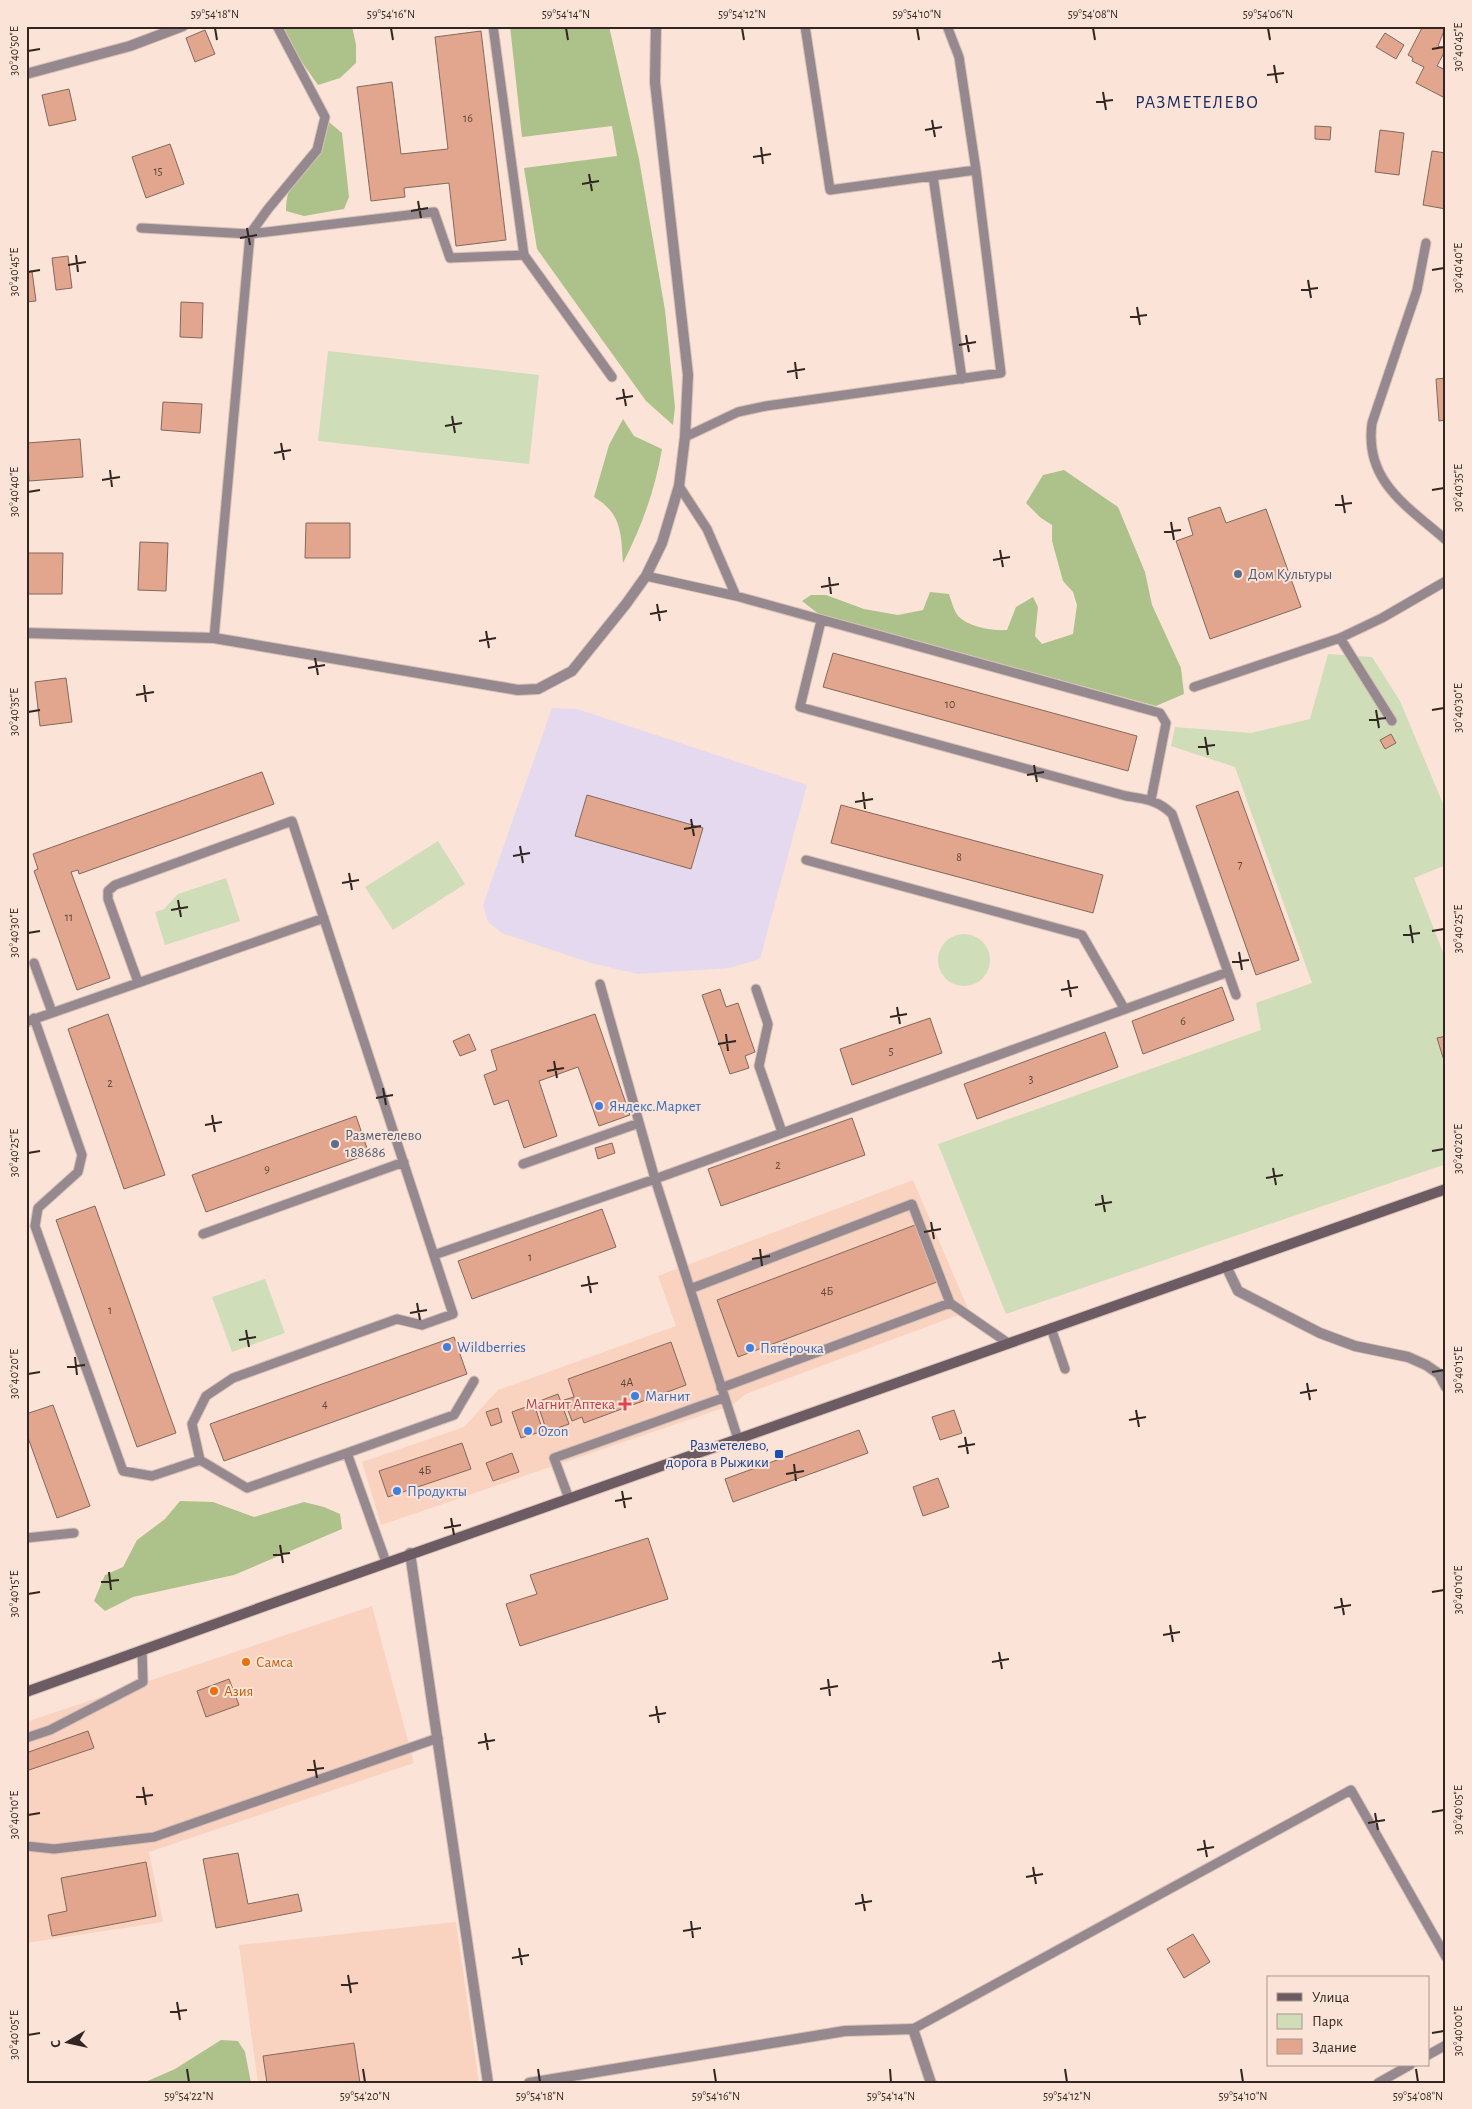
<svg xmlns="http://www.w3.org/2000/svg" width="1472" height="2109" viewBox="0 0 1472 2109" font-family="'Alegreya Sans',sans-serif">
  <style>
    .built { fill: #f9d3c0 }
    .education { fill: #e4d9ee }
    .green { fill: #cfddb9 }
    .forest { fill: #adc28a }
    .building { fill: #e1a68d; stroke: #83685c }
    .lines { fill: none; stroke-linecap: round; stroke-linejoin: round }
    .lane-casing { stroke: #d7c1b6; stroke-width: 11 }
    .street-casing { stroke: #d7c1b6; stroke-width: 12 }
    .secondary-casing { stroke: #d7c1b6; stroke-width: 12 }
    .lane { stroke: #95888e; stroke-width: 9 }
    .street { stroke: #95888e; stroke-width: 10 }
    .secondary { stroke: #6d5b64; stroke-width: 10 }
    .ticks { fill: none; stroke: #312621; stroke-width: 2 }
    .service-dot { fill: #5c6f8a; stroke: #fbe3d7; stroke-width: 2 }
    .shop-dot { fill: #3f7fe0; stroke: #fbe3d7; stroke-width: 2 }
    .health-dot { fill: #e0444e; stroke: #fbe3d7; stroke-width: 2 }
    .transit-dot { fill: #1a4fb4; stroke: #fbe3d7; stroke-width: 2 }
    .food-dot { fill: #e8710a; stroke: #fbe3d7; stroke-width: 2 }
    .labels { text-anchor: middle; stroke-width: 4; stroke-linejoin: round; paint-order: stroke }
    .number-label { font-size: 12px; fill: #5d463c }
    .service-label { font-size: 15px; fill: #4e5e75; stroke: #fbe3d7; text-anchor: start }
    .shop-label { font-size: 15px; fill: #366cbe; stroke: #fbe3d7; text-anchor: start }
    .health-label { font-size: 15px; fill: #be3a42; stroke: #fbe3d7; text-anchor: end }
    .transit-label { font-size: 15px; fill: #164399; stroke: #fbe3d7; text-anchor: end }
    .food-label { font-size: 15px; fill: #c56008; stroke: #fbe3d7; text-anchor: start }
    .quarter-label { font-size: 18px; letter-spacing: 1px; fill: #182b62; stroke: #fbe3d7 }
    .neatline { fill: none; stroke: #312621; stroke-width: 2 }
    .ticks-label { font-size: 12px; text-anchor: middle; fill: #312621 }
  </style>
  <rect width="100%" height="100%" fill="#fbe3d7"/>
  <path class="built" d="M913,1180L969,1311L746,1394L732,1405L381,1525L362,1462L464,1427L498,1390L676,1326L658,1276Z
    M372,1606L414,1763L149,1852L163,1922L26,1943V1722Z
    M456,1922L479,2083H258L239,1945Z"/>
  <path class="education" d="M552,708L577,709L807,785L760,959L729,968L638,974L591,963L502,933L488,922L483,905Z"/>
  <path class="green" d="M328,351L539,375L529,464L318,441Z
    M1328,654L1372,657L1400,701L1446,811V865L1414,878L1446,960V1164L1006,1314L938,1144L1261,1030L1256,1003L1312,983L1235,767L1171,746L1175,727L1251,733L1310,719Z
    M438,841L465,884L393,930L365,887Z
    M226,878L240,921L165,945L155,912L164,909L178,894Z
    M938 960a26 26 0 1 1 52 0a26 26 0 1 1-52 0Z
    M265,1279L285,1333L232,1352L212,1297Z"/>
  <path class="forest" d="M282,26H352L356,45V63L340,78L318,85L299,58Z
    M510,26H609L639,159L665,310L675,407L673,425L646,401L537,249L524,168L617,156L612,126L522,137Z
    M329,122L342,133L349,197L344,209L304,216L286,211C286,181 302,169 318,147C323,140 326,130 329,122Z
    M623,419L634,436L662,449C655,490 642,526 623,563C621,533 622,514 594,497L609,445Z
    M1064,470L1118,507L1145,572L1152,605L1181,668L1184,694L1156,706L820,615L802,601L811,595H826L864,609L898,615L923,610L930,592L949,594C951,600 954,611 958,616C969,627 991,631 1007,630L1016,607L1033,597L1038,607L1035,636L1042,644L1073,634L1077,605L1073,592L1063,581L1052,541V525L1041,518L1026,503L1043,475Z
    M180,1501L213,1502L254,1517L304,1502L324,1507L340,1514L342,1529L234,1575L133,1597L105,1611L94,1601L105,1575L123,1567L137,1540L165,1519Z
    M221,2040L238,2041L245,2052L251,2083H143L175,2069Z"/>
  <path class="building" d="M1423,26H1446L1438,46L1446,49L1437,66L1446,70V92L1443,97L1416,83L1424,67L1412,61L1413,58L1408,55Z
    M205,30L215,54L195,62L186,38Z
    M481,31L506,240L456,246L449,183L404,188L405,197L371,201L357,87L392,82L401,154L448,149L435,37Z
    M1385,33L1404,45L1396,59L1376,47Z
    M69,89L76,120L49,126L42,95Z
    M1315,126L1331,127L1330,140L1315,139Z
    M1380,130L1404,133L1399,175L1375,172Z
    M170,144L184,184L146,198L132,157Z
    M1432,151L1446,153V209L1423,205Z
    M68,256L72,288L56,290L52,258Z
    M32,271L36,301L26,302V272Z
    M181,302L203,303L202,338L180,337Z
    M1446,378V420L1439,421L1436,379Z
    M163,402L202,404L200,433L161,430Z
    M80,439L83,477L29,481L27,443Z
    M1220,507L1226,523L1266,509L1301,607L1210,639L1176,541L1193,535L1188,518Z
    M306,523H350V558H305Z
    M140,542L168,543L166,591L138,590Z
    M28,553H63L62,594H28Z
    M833,653L1137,736L1128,771L823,687Z
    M66,678L72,722L40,726L35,682Z
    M1391,734L1396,743L1385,749L1380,740Z
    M262,772L274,804L79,874L78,870L71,872L110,978L77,990L34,871L38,869L33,854Z
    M1238,791L1299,960L1256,975L1196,806Z
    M587,795L703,828L691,869L575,836Z
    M841,805L1103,875L1093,913L831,843Z
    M1222,987L1234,1020L1143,1054L1132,1021Z
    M720,989L726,1007L738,1003L755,1052L745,1056L749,1068L730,1074L702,995Z
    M108,1014L165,1175L124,1189L68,1029Z
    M595,1014L630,1115L599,1126L578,1067L539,1081L557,1136L524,1148L508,1100L494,1105L484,1075L497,1070L491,1050Z
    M930,1018L942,1053L852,1085L840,1049Z
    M1105,1032L1118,1067L977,1119L964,1084Z
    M469,1034L476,1050L460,1056L453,1041Z
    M1446,1036V1067L1437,1038Z
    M356,1116L369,1154L206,1212L192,1175Z
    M852,1118L865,1155L721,1206L708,1169Z
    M612,1143L615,1153L598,1159L595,1148Z
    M95,1206L176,1433L137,1447L56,1220Z
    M602,1209L616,1247L472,1299L458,1261Z
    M915,1225L937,1282L738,1357L717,1300Z
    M454,1337L467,1374L224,1461L210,1424Z
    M671,1342L686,1385L584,1423L582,1417L572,1421L564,1400L574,1397L568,1379Z
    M558,1394L569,1424L547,1432L537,1402Z
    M534,1404L543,1431L521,1438L512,1412Z
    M53,1405L90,1506L57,1518L26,1432V1414Z
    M498,1408L502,1422L491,1426L486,1412Z
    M954,1410L962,1433L940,1440L932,1417Z
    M859,1430L868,1453L733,1502L725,1479Z
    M462,1443L471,1469L388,1497L379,1471Z
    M512,1453L519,1472L493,1481L486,1463Z
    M938,1478L949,1507L923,1516L913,1487Z
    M648,1538L668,1599L520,1646L506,1604L537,1594L530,1575Z
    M229,1679L239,1705L206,1717L197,1691Z
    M88,1731L94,1748L26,1771V1753Z
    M238,1853L248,1904L298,1894L302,1911L216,1928L203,1859Z
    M146,1862L156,1916L52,1936L48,1915L67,1911L61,1878Z
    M1193,1934L1210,1962L1184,1978L1167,1949Z
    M354,2043L360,2083H267L263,2056Z"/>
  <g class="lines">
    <g class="lane-casing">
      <path id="lane" d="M493,26L524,255L612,377
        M805,26L830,190L976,170L959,57L947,26
        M933,176L962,379
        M141,228L250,234L268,209L317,150L325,117L277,26
        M1426,243L1417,290L1372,423C1364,481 1407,506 1446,540
        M685,437L738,412L766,406L1001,373L976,170
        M679,486L707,529L736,596
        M646,576L736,596L1160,713L1166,723L1151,800
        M821,621L800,707L1126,796C1145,799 1158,800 1172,814L1236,995
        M214,638L250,234L434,212L450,258L524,255
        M1340,638L1392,721
        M1194,687L1340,638L1382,618L1446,581
        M806,860L1082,935L1124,1008
        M34,963L52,1012
        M138,982L108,899V891L115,885L292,821L453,1314L422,1325L397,1319L233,1378L206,1396L192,1424L200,1460
        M600,984L655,1179L738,1439
        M756,989L768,1024L759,1066L782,1132
        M34,1018L82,1155L78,1172L38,1208L35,1226L123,1471L152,1476L200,1460L247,1488L347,1453L386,1562
        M26,1022L324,918
        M523,1164L639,1123
        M203,1234L404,1162
        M434,1255L655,1179L1228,972
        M690,1289L912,1204L950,1303
        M1051,1328L1065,1369
        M721,1388L950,1303L1008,1343
        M347,1453L454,1415L474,1381
        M568,1496L554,1458L723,1398
        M26,1538L74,1533
        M26,1738L50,1730L143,1682L142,1650
        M26,1846L54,1849L154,1837L438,1738
        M913,2029L1351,1790L1446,1957
        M1428,2055L1446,2045
        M1378,2083L1410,2065"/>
    </g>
    <g class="street-casing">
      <path id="street" d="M26,74L130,46L183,26
        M26,633L214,638L518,690L538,689L572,671L626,604L646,576L662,543L679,486L685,437L688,375L655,82L656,26
        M1226,1266L1238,1291L1320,1333L1355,1346L1408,1357L1426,1365L1439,1374L1446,1387
        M410,1553L488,2083
        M529,2083L845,2031L913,2029L931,2083"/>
    </g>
    <g class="secondary-casing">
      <path id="secondary" d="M26,1692C498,1521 972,1356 1446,1189"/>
    </g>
    <use href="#lane" class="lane"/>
    <use href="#street" class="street"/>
    <use href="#secondary" class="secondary"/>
  </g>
  <path class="ticks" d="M215,28L217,40M391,28L393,40M566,28L568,40M742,28L744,40M917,28L919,40M1093,28L1095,40M1268,28L1270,40M1432,49L1444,47M28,51L40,49M1274,65L1277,83M1267,75L1284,73M1103,92L1106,110M1096,102L1113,100M932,120L935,137M925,130L942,127M761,147L763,164M753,157L771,154M589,174L592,191M582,184L599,181M418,201L421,218M411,211L428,208M247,228L250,245M240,238L257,235M76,255L78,272M68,265L86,262M1432,270L1444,268M28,272L40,270M1308,280L1311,298M1301,290L1318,288M1137,307L1140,325M1130,317L1147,315M966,335L969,352M959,345L976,342M795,362L797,379M787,372L805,369M623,389L626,406M616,399L633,396M452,416L455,433M445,426L462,423M281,443L284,460M274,453L291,450M110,470L112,487M102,480L120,477M1432,490L1444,488M28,492L40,490M1342,495L1345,513M1335,505L1352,503M1171,522L1174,540M1164,532L1181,530M1000,550L1003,567M993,560L1010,557M829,577L831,594M821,587L839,584M657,604L660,621M650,614L667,611M486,631L489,648M479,641L496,638M315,658L318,675M308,668L325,665M144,685L146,702M136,695L154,692M1376,710L1379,728M1432,710L1444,708M28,712L40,710M1369,720L1386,718M1205,737L1208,755M1198,747L1215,745M1034,765L1037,782M1027,775L1044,772M863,792L865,809M855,802L873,799M691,819L694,836M684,829L701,826M520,846L523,863M513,856L530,853M349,873L352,890M342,883L359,880M178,900L181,917M171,910L188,907M1410,925L1413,943M1432,931L1444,929M28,933L40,931M1403,935L1420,933M1239,952L1242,970M1232,962L1249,960M1068,980L1071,997M1061,990L1078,987M897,1007L900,1024M890,1017L907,1014M726,1034L728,1051M718,1044L736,1041M554,1061L557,1078M547,1071L564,1068M383,1088L386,1105M376,1098L393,1095M212,1115L215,1132M205,1125L222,1122M1432,1151L1444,1149M28,1153L40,1151M1273,1168L1276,1185M1266,1178L1283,1175M1102,1195L1105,1212M1095,1205L1112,1202M931,1222L934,1239M924,1232L941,1229M760,1249L762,1266M752,1259L770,1256M588,1276L591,1293M581,1286L598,1283M417,1303L420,1320M410,1313L427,1310M246,1330L249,1347M239,1340L256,1337M75,1357L77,1375M67,1367L85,1365M1432,1372L1444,1370M28,1374L40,1372M1307,1383L1310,1400M1300,1393L1317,1390M1136,1410L1139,1427M1129,1420L1146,1417M965,1437L968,1454M958,1447L975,1444M794,1464L796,1481M786,1474L804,1471M622,1491L625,1508M615,1501L632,1498M451,1518L454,1535M444,1528L461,1525M280,1545L283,1563M273,1555L290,1553M109,1572L111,1590M101,1582L119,1580M1432,1592L1444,1590M28,1594L40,1592M1341,1598L1344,1615M1334,1608L1351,1605M1170,1625L1173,1642M1163,1635L1180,1632M999,1652L1002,1669M992,1662L1009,1659M828,1679L830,1696M820,1689L838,1686M656,1706L659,1723M649,1716L666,1713M485,1733L488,1750M478,1743L495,1740M314,1760L317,1778M307,1770L324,1768M143,1787L146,1805M136,1797L153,1795M1432,1812L1444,1810M1375,1813L1378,1830M28,1815L40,1813M1368,1823L1385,1820M1204,1840L1207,1857M1197,1850L1214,1847M1033,1867L1036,1884M1026,1877L1043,1874M862,1894L865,1911M855,1904L872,1901M691,1921L693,1938M683,1931L701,1928M519,1948L522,1965M512,1958L529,1955M348,1975L351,1993M341,1985L358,1983M177,2002L180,2020M170,2012L187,2010M1432,2033L1444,2031M28,2035L40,2033M187,2069L189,2082M363,2069L365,2082M538,2069L540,2082M714,2069L716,2082M890,2069L891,2082M1065,2069L1067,2082M1241,2069L1243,2082M1416,2069L1418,2082"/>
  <g class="service-dot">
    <circle cx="1238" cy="574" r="5"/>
    <circle cx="335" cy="1144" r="5"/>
  </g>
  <g class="shop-dot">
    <circle cx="599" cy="1106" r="5"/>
    <circle cx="447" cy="1347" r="5"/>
    <circle cx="750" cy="1348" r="5"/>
    <circle cx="635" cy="1396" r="5"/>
    <circle cx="528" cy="1431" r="5"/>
    <circle cx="397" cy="1491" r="5"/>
  </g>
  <path class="health-dot" d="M622.5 1396.5h5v5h5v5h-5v5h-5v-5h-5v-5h5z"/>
  <rect class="transit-dot" x="774" y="1449" width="10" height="10" rx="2.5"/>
  <g class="food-dot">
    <circle cx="246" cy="1662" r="5"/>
    <circle cx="214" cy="1691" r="5"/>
  </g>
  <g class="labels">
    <g class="number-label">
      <text x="468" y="122">16</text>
      <text x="158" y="175">15</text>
      <text x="950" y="708">10</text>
      <text x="959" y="861">8</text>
      <text x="1240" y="868">7</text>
      <text x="69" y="921">11</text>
      <text x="1183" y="1025">6</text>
      <text x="891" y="1055">5</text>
      <text x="1031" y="1083">3</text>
      <text x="110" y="1087">2</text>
      <text x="778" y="1169">2</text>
      <text x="267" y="1173">9</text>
      <text x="530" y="1261">1</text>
      <text x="827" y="1295">4Б</text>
      <text x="110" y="1314">1</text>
      <text x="627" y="1386">4А</text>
      <text x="325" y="1408">4</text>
      <text x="425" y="1474">4Б</text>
    </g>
    <g class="service-label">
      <text x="1248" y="579">Дом Культуры</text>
      <text x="345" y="1140">Разметелево<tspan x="345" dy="17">188686</tspan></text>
    </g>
    <g class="shop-label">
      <text x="609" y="1111">Яндекс.Маркет</text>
      <text x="457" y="1352">Wildberries</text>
      <text x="760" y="1353">Пятёрочка</text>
      <text x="645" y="1401">Магнит</text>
      <text x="538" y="1436">Ozon</text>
      <text x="407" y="1496">Продукты</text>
    </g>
    <g class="health-label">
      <text x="615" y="1409">Магнит Аптека</text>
    </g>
    <g class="transit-label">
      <text x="769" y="1450">Разметелево,<tspan x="769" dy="17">дорога в Рыжики</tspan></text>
    </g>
    <g class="food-label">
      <text x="256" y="1667">Самса</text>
      <text x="224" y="1696">Азия</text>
    </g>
    <g class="quarter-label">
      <text x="1197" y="108">РАЗМЕТЕЛЕВО</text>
    </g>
  </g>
  <rect width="1472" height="2109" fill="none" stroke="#fbe3d7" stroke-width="55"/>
  <rect x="1267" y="1976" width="162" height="90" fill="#fbe3d7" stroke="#aa978e"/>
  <rect x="1277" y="1993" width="25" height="8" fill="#6d5b64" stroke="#aa978e"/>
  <text x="1312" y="2002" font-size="15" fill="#312621">Улица</text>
  <rect x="1277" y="2014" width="25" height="15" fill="#cfddb9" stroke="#aa978e"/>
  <text x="1312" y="2026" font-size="15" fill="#312621">Парк</text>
  <rect x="1277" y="2039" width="25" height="15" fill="#e1a68d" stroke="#aa978e"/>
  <text x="1312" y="2052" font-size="15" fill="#312621">Здание</text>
  <g transform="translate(68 2042) rotate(261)" stroke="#fbe3d7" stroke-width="4" paint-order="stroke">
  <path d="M0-4L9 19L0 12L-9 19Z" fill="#312621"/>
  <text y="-8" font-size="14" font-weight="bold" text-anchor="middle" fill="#312621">С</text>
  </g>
  <rect x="28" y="28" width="1416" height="2054" class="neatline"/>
  <g class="ticks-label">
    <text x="215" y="18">59°54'18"N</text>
    <text x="391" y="18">59°54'16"N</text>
    <text x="566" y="18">59°54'14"N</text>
    <text x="742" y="18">59°54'12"N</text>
    <text x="917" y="18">59°54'10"N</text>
    <text x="1093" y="18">59°54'08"N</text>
    <text x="1268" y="18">59°54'06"N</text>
    <text transform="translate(1458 47) rotate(-90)" y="4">30°40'45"E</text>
    <text transform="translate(14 51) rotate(-90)" y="4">30°40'50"E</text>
    <text transform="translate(1458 268) rotate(-90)" y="4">30°40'40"E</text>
    <text transform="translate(14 272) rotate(-90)" y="4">30°40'45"E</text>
    <text transform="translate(1458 488) rotate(-90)" y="4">30°40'35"E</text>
    <text transform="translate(14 492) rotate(-90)" y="4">30°40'40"E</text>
    <text transform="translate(1458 708) rotate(-90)" y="4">30°40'30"E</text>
    <text transform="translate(14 712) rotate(-90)" y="4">30°40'35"E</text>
    <text transform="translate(1458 929) rotate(-90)" y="4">30°40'25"E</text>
    <text transform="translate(14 933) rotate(-90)" y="4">30°40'30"E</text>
    <text transform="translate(1458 1149) rotate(-90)" y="4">30°40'20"E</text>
    <text transform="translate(14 1153) rotate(-90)" y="4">30°40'25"E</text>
    <text transform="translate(1458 1370) rotate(-90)" y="4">30°40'15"E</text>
    <text transform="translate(14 1374) rotate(-90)" y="4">30°40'20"E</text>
    <text transform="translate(1458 1590) rotate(-90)" y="4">30°40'10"E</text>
    <text transform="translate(14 1594) rotate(-90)" y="4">30°40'15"E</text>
    <text transform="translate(1458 1810) rotate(-90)" y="4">30°40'05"E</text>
    <text transform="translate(14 1815) rotate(-90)" y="4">30°40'10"E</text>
    <text transform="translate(1458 2031) rotate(-90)" y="4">30°40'00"E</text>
    <text transform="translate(14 2035) rotate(-90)" y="4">30°40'05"E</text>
    <text x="189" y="2100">59°54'22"N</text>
    <text x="365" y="2100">59°54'20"N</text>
    <text x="540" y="2100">59°54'18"N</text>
    <text x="716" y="2100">59°54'16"N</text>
    <text x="891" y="2100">59°54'14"N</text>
    <text x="1067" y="2100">59°54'12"N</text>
    <text x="1243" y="2100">59°54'10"N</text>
    <text x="1418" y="2100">59°54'08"N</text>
  </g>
</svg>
